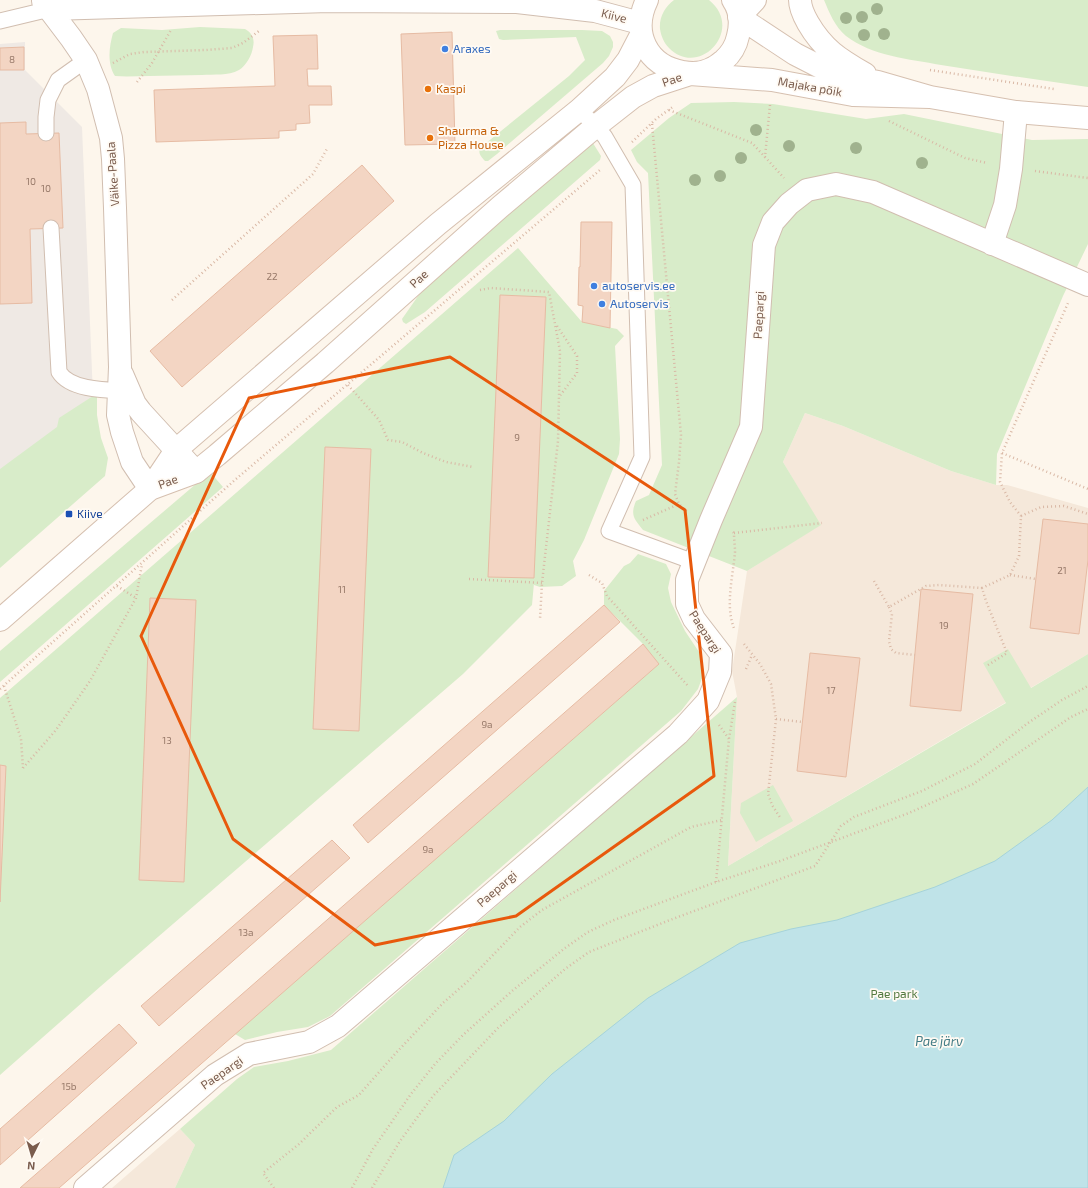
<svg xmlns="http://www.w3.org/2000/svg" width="1088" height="1188" viewBox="0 0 1088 1188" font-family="'Exo 2',sans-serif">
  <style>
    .residential { fill: #f5e8da }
    .industrial { fill: #efe9e4 }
    .green { fill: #d8ecc9 }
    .water { fill: #bfe3e8; stroke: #a5d3da }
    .building { fill: #f3d5c3; stroke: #e6bba3 }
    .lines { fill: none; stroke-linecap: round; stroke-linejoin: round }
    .lane-casing { stroke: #d1beb0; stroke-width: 17 }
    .street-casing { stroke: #d1beb0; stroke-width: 24 }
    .secondary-casing { stroke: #d6c0b0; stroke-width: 24 }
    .path { stroke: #d9b8a5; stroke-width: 2.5; stroke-dasharray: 1 3; stroke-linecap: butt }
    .lane { stroke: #fff; stroke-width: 15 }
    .street { stroke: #fff; stroke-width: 22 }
    .secondary { stroke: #fff; stroke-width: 22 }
    .tree { fill: #a0b28e }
    .marked { fill: none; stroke: #e8590c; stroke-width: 3; stroke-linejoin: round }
    .shop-dot { fill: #3f7fe0; stroke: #fffaf3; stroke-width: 1.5 }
    .food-dot { fill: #e8710a; stroke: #fffaf3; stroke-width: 1.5 }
    .transit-dot { fill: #1a4fb4; stroke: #fffaf3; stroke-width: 1.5 }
    .labels { text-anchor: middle; stroke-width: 3.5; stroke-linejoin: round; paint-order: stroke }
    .number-label { font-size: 10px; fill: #987a6a }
    .street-label { font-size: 12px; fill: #7a5c4d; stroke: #fffaf3 }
    .shop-label { font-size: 12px; fill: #366cbe; stroke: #fffaf3; text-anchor: start }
    .food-label { font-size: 12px; fill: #c56008; stroke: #fffaf3; text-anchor: start }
    .transit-label { font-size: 12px; fill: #164399; stroke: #fffaf3; text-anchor: start }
    .park-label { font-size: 12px; fill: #537a41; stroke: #fffaf3 }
    .water-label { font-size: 13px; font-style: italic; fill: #437c86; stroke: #fffaf3 }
  </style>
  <rect width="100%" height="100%" fill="#fdf6ec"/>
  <path class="residential" d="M805,413L843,426L951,471L996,485H1007L1088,508V654L728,866L737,697L732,671L747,571L820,525L783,462Z
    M180,1129L195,1145L175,1188H112Z"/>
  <path class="industrial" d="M25,42V70L82,127L93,396L0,542V44Z"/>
  <path class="green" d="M674,0H709C745,29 700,79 669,48C664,43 661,36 660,29C659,17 665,7 674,0Z
    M824,0H1088V87C1039,80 990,73 941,65C909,59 872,56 846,36C835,27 829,12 824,0Z
    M200,27L245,29C252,33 255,39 253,47C252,55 246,66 239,70C228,76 214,74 202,75C184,75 167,76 149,76C138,76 127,77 115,76C107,64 109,47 113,33L121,28L162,30Z
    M500,30H582L602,31L610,36L613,42V47L609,56L603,63L497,154L488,161H485C481,156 478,154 480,148L569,76L585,60L576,37L503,40L499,39L496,31Z
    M734,102L773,104L866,119L904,114L1032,140L1088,139V244L1063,296L997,454L996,485L951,471L843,426L805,413L783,462L821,525L747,571L643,530C634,519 630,515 636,501L649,495L662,465L648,173L637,162L631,150L669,118L691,103Z
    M591,140L601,156L600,160L425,312L406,324L403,322L402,319L423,289Z
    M518,248L582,322L617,329L624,336L615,346L620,439L619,454L584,540L573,561L576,576L562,586L540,587L534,585V583L532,605L463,674L101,986L0,1075V698Z
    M93,396L97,397V415L101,438L108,458L105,476L0,568V469L57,427L59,418Z
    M210,472L223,487L0,682V651Z
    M638,554L666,564L671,574L668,588L671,602L685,631L701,655L704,673L698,689L681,711L330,1016L308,1027L277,1032L245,1040L235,1034L659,664L643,644L604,605V591L624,566L630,563Z
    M1008,649L1031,688L1088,654V1188H175L195,1145L180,1129L237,1079L254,1067L288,1061L331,1050L737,697L728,866L1006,703L983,663Z
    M773,785L793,821L756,842L740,813L741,803Z"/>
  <path class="water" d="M1088,787V1188H443L454,1155L504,1121L552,1074L648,998L740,943L791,929L837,920L935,887L995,861L1052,820Z"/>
  <path class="building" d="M452,32L455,144L405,145L401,34Z
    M317,35L318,69H307L308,86H331L332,105H309L310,123L296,124V130L279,131V138L156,142L154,90L275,86L273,36Z
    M24,47V70H0V48Z
    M26,122V134L59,133L63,228L30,229L32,303L0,304V123Z
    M362,165L394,201L182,387L150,351Z
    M581,222H612L610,328L582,322L583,306L578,305L579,267H580Z
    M500,295L546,297L534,578L488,577Z
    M325,447L371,449L359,731L313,729Z
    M1043,519L1088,524V560L1079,634L1030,628Z
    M921,589L973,594L961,711L910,706Z
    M150,598L196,600L184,882L139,880Z
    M604,605L620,622L368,843L353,825Z
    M643,644L659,664L59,1188H20Z
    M810,653L860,658L846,777L797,771Z
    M0,765L6,766L0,902Z
    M332,840L350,858L159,1026L141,1006Z
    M119,1024L137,1043L0,1165V1129Z"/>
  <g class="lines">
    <g class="lane-casing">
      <path id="lane" d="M0,21L50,9
        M579,110L596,126L605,137L633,185L642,457L609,531L694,562
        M46,133V117L48,100L58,80L86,60
        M51,228L59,372C71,391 108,390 129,391"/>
    </g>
    <g class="street-casing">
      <path id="street" d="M43,1L71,38L86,60L98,89L111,138L113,159L115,208L120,367L118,415L122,432L132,462L150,489
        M50,9L329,1L517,2L595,11L640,23
        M992,244L1005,205L1011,169L1016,112
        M122,374L135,404L141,412L196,472
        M85,1188L215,1075L249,1054L309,1042L338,1026L678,734L708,701L720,672L721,654L694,619L687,604V580L711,520L751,427L764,245L773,222L789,204L807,190L836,184L873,192L1088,285"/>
    </g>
    <g class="secondary-casing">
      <path id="secondary" d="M647,0C631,33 647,66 683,72C697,75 712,71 723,61C730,55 736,46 738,36C741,24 740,10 733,0
        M800,0C800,8 804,16 808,23C823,49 839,59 865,74
        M739,17L795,54L832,73L878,82L930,97L1016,112L1088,118
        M739,17L755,0
        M150,489L196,472L217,455L325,363L500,207L596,126L633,97L653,86L690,74L772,80L853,95L930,97
        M0,620L150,489L176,450L438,224L579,110L615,77L628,60L641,35"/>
    </g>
    <path class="path" d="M113,63L130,54L144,52L206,50L232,48L243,43L259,31
      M930,70L1054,89
      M137,82L152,63L171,30
      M770,105L765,157L784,178
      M669,110L752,143L765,157
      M889,121L965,158L987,163
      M652,124L681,435L679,462L675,494L679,504L688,513
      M632,142L656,119L674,106
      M1035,171L1088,178
      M480,290L491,288L549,292L560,351L558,441L542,583L540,619
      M172,300L313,174L328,147
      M557,326L577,356V373L559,397
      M348,385L379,420L388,440L402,442L423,453L446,462L473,467
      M1002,453L1088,489
      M1021,516L1041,507L1064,506L1088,514
      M643,520L679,504
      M733,532L734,533C734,540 735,546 735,552C733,576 725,606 734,628
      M734,533L822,523
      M589,575L602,583L607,596L689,687
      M1010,575L1036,579
      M469,579L542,583
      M874,581L889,607L926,586L939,585L982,588
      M117,586L136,598
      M889,607L892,614L889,641L891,649L896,653L915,655
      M744,644L760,664L771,684L776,719L768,794L772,805L781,819
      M988,665L1007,653L986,601L982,588L1010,575L1019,556L1021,516L1010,502L1000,482L1002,453L1068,303
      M746,669L752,655
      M4,686L21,739L23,768
      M0,689L236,479L600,170
      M776,719L802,722
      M719,725L729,739
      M23,768L56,730L90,681L136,598L142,564
      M716,882L729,739L735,702
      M274,1188L263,1173L299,1144L337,1107L359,1095L395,1054L443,1003L468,981L520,927L542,910L691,827L722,820
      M352,1188L373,1149L411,1094L435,1064L463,1035L512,991L565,948L588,932L614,920L716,882L780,861L909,813L973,784L1071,717L1088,709
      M372,1188L400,1141L433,1096L498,1028L565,969L589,952L670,920L815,866L841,826L854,817L922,791L975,764L1028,723L1062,700L1088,686"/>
    <use href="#lane" class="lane"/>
    <use href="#street" class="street"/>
    <use href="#secondary" class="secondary"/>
  </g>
  <g class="tree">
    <circle cx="877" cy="9" r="6"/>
    <circle cx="862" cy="17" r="6"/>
    <circle cx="846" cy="18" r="6"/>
    <circle cx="884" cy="34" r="6"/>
    <circle cx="864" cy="35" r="6"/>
    <circle cx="756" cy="130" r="6"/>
    <circle cx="789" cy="146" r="6"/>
    <circle cx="856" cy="148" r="6"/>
    <circle cx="741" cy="158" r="6"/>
    <circle cx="922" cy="163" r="6"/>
    <circle cx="720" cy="176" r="6"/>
    <circle cx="695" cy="180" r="6"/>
  </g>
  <path class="marked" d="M450,357L685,510L714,776L516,916L375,945L233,839L141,636L249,398Z"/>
  <g class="shop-dot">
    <circle cx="445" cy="49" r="4"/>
    <circle cx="594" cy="286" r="4"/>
    <circle cx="602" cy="304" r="4"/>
  </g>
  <g class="food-dot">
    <circle cx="428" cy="89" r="4"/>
    <circle cx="430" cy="138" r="4"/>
  </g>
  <rect class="transit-dot" x="65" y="510" width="8" height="8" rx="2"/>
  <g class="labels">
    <g class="number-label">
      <text x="12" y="63">8</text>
      <text x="31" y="185">10</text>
      <text x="46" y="192">10</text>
      <text x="272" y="280">22</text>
      <text x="517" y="441">9</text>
      <text x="1062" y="574">21</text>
      <text x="342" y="593">11</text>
      <text x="944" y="629">19</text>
      <text x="831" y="694">17</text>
      <text x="487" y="728">9a</text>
      <text x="167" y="744">13</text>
      <text x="428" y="853">9a</text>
      <text x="246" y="936">13a</text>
      <text x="69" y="1090">15b</text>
    </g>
    <g class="street-label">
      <text transform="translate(614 16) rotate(14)" y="4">Kiive</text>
      <text transform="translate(672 80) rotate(-19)" y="4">Pae</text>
      <text transform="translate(810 87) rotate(10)" y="4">Majaka põik</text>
      <text transform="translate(113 174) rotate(-94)" y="4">Väike-Paala</text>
      <text transform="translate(419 279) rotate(-42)" y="4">Pae</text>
      <text transform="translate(759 315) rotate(-87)" y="4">Paepargi</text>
      <text transform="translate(168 482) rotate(-20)" y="4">Pae</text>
      <text transform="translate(705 632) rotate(57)" y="4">Paepargi</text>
      <text transform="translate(497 889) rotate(-41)" y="4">Paepargi</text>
      <text transform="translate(222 1073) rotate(-35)" y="4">Paepargi</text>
    </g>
    <g class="shop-label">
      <text x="453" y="53">Araxes</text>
      <text x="602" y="290">autoservis.ee</text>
      <text x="610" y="308">Autoservis</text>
    </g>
    <g class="food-label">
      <text x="436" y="93">Kaspi</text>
      <text x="438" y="135">Shaurma &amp;<tspan x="438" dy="14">Pizza House</tspan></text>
    </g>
    <g class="transit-label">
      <text x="77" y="518">Kiive</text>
    </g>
    <g class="park-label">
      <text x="894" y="998">Pae park</text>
    </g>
    <g class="water-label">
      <text x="939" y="1046">Pae järv</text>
    </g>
  </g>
  <g transform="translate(32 1156) rotate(185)" stroke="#fffaf3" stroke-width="3" paint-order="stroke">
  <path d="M0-3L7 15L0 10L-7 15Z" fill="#7a5c4d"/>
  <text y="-6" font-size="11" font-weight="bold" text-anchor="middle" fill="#7a5c4d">N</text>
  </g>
</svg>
